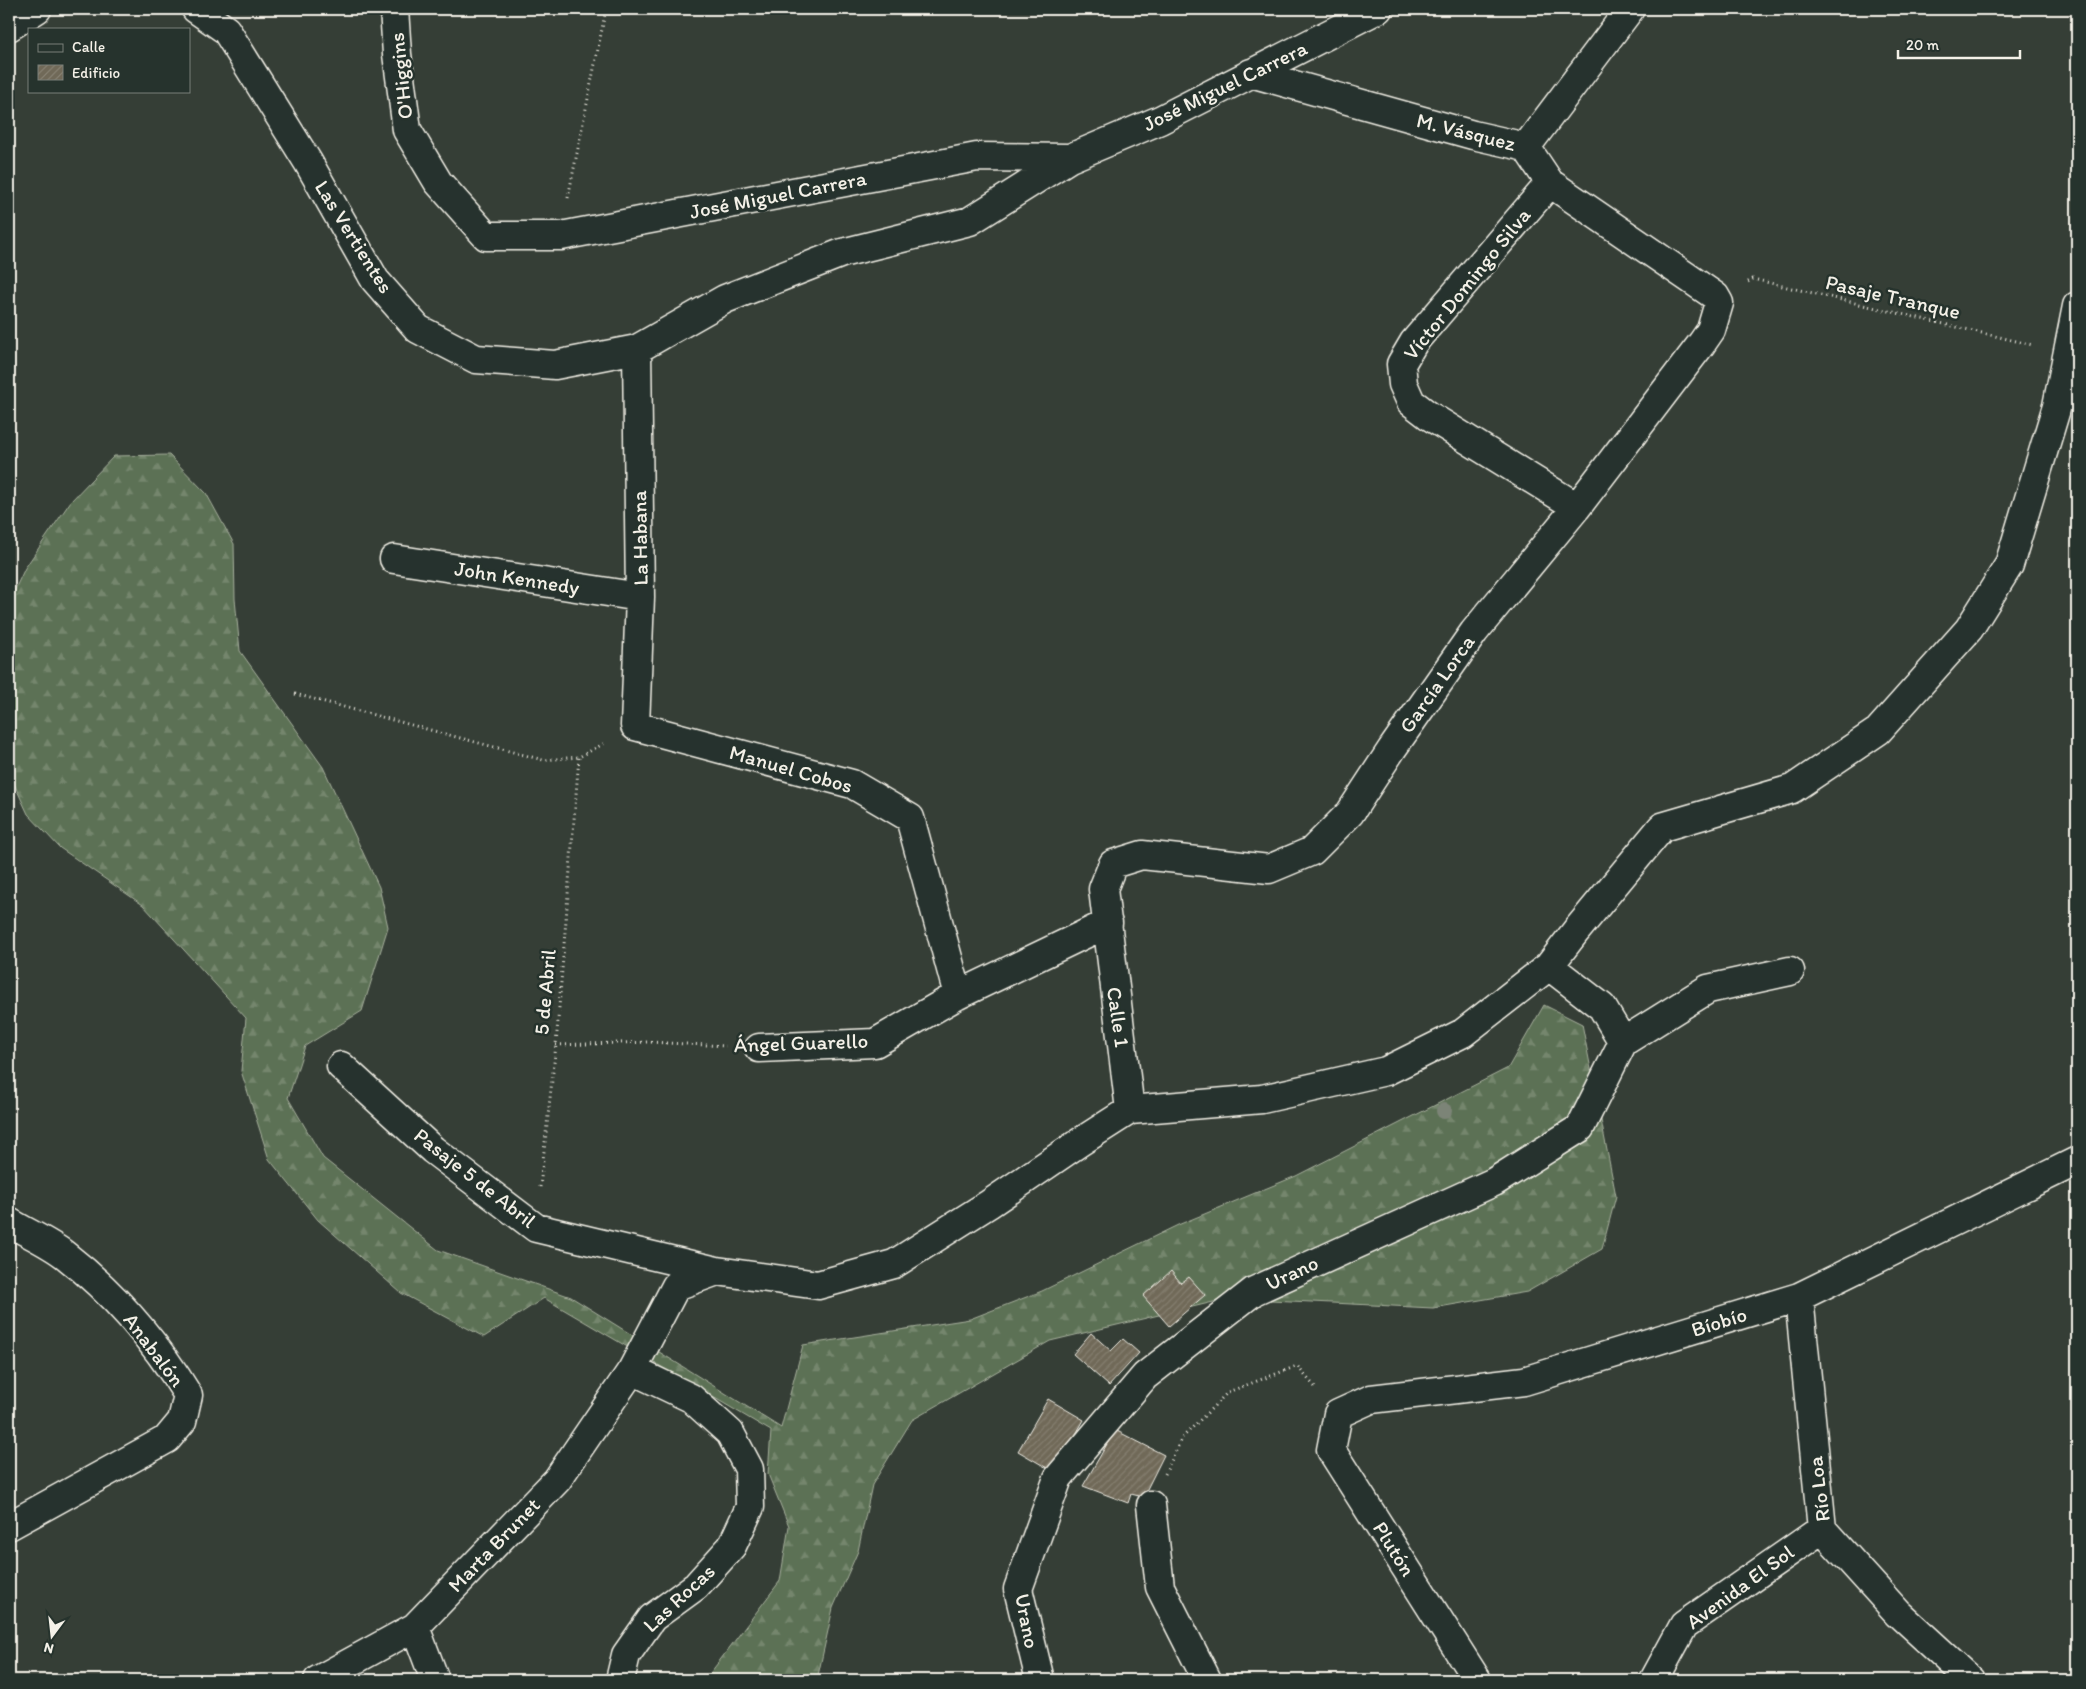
<svg xmlns="http://www.w3.org/2000/svg" width="2086" height="1689" viewBox="0 0 2086 1689" font-family="Itim,sans-serif">
  <style>
    .forest { fill: url(#forest-firs); stroke: #a8b19e }
    .building { fill: url(#building-hatch); stroke: #f4f1e8 }
    .lines { fill: none; stroke-linecap: round; stroke-linejoin: round }
    .minor-casing { stroke: #f4f1e8; stroke-width: 31 }
    .path { stroke: #f4f1e8; stroke-width: 3; stroke-dasharray: 1 4; stroke-linecap: butt }
    .minor { stroke: #26332d; stroke-width: 28 }
    .tree { fill: #7c8477 }
    .labels { text-anchor: middle; stroke-width: 5; stroke-linejoin: round; paint-order: stroke }
    .street-label { font-size: 21px; fill: #f4f1e8; stroke: #26332d }
  </style>
  <defs>
    <pattern id="forest-firs" width="22" height="20" patternUnits="userSpaceOnUse" patternTransform="scale(1.25)"><rect width="22" height="20" fill="#5c7155"/><path d="M5 1l3.5 6h-7zM16 11l3.5 6h-7z" fill="#74866d"/></pattern>
    <pattern id="building-hatch" width="6" height="6" patternUnits="userSpaceOnUse" patternTransform="scale(1.25)"><rect width="6" height="6" fill="#706958"/><path d="M-1 1l2-2M0 6l6-6M5 7l2-2" fill="none" stroke="#857f70"/></pattern>
  </defs>
  <rect width="100%" height="100%" fill="#353e36"/>
  <filter id="ink" filterUnits="userSpaceOnUse"><feTurbulence type="fractalNoise" baseFrequency=".02" numOctaves="2"/><feDisplacementMap in="SourceGraphic" scale="10" xChannelSelector="R" yChannelSelector="G"/><feConvolveMatrix kernelMatrix="1 2 1 2 8 2 1 2 1" color-interpolation-filters="sRGB"/></filter>
  <g filter="url(#ink)">
    <path class="forest" d="M169,455L206,493L234,544L235,599L240,651L323,767L379,887L388,927L362,1011L305,1046L288,1098L323,1158L438,1250L571,1297L781,1428L803,1345L970,1319L1042,1291L1178,1225L1296,1176L1508,1068L1544,1005L1582,1024L1616,1196L1602,1249L1527,1292L1433,1308L1230,1298L1050,1341L912,1420L872,1485L858,1551L833,1608L817,1680H705L780,1581L789,1526L768,1474L771,1431L544,1298L484,1337L401,1293L318,1220L269,1159L241,1071L246,1018L143,905L60,848L28,814L9,773V602L25,568L71,501L114,456Z"/>
    <path class="building" d="M1171,1271L1181,1283L1189,1277L1205,1295L1169,1326L1143,1296Z
      M1091,1333L1111,1351L1123,1339L1139,1353L1109,1386L1073,1354Z
      M1048,1399L1084,1420L1054,1472L1018,1451Z
      M1115,1430L1164,1455L1143,1497L1131,1494L1128,1503L1083,1486Z"/>
    <g class="lines">
      <g class="minor-casing">
        <path id="minor" d="M196,9L226,30L308,162L375,280L418,329L476,359L555,365L637,349L725,299L842,253L970,221L1070,158L1160,120L1378,9
          M394,9L397,54L407,130L438,182L486,236H561L977,157L1070,158
          M9,27L37,9
          M1526,147L1630,9
          M1550,183L1414,342L1401,364L1403,384L1411,402L1428,415L1577,507
          M637,349L640,597L635,726L852,784L910,818L958,995
          M394,559L640,597
          M1623,1042L1708,989L1790,971
          M759,1048L875,1043L958,995L1108,923
          M341,1066L433,1150L536,1228L717,1271
          M1130,1110L1103,889L1113,864L1142,855L1269,869L1312,851L1350,813L1392,749L1474,632L1577,507L1702,343L1711,330L1719,303L1715,296L1550,183L1526,147L1473,135L1251,73
          M9,1222C27,1233 48,1242 65,1255C114,1293 156,1343 188,1395L182,1421L167,1439L9,1526
          M1799,1297L1822,1529L1898,1613L1971,1680
          M1151,1505L1160,1587L1207,1680
          M415,1627L435,1680
          M318,1680L415,1627L557,1480L632,1370L676,1286L717,1271L818,1285L894,1264L989,1204L1080,1142L1130,1110L1262,1099L1386,1071L1463,1033L1549,966L1576,931L1662,827L1792,789L1878,731L1969,629L2009,565L2057,406L2077,306
          M620,1680L626,1655L652,1618L696,1586L732,1546L750,1507L749,1469L730,1433L691,1398L632,1370
          M1040,1680L1018,1589L1058,1478L1145,1376L1254,1291L1494,1182L1580,1128L1623,1042L1602,1007L1549,966
          M1477,1680L1331,1450L1338,1414L1371,1399L1524,1381L1799,1297L2077,1161
          M1654,1680L1684,1625L1822,1529"/>
      </g>
      <path class="path" d="M568,198L606,9
        M1748,282L1753,279L2033,345
        M295,694L543,760L579,757L605,743
        M556,1045L649,1042L726,1046
        M540,1187L556,1045L579,757
        M1165,1474L1182,1438L1228,1392L1297,1366L1315,1387"/>
      <use href="#minor" class="minor"/>
    </g>
    <circle class="tree" cx="1444" cy="1111" r="8"/>
  </g>
  <g class="labels">
    <g class="street-label">
      <text transform="translate(401 76) rotate(-96)" y="7">O'Higgins</text>
      <text transform="translate(1225 86) rotate(-26)" y="7">José Miguel Carrera</text>
      <text transform="translate(1466 132) rotate(14)" y="7">M. Vásquez</text>
      <text transform="translate(778 195) rotate(-11)" y="7">José Miguel Carrera</text>
      <text transform="translate(354 237) rotate(58)" y="7">Las Vertientes</text>
      <text transform="translate(1467 284) rotate(-51)" y="7">Víctor Domingo Silva</text>
      <text transform="translate(1893 297) rotate(13)" y="7">Pasaje Tranque</text>
      <text transform="translate(640 538) rotate(-91)" y="7">La Habana</text>
      <text transform="translate(517 578) rotate(9)" y="7">John Kennedy</text>
      <text transform="translate(1437 684) rotate(-55)" y="7">García Lorca</text>
      <text transform="translate(791 769) rotate(16)" y="7">Manuel Cobos</text>
      <text transform="translate(545 992) rotate(-85)" y="7">5 de Abril</text>
      <text transform="translate(1118 1017) rotate(82)" y="7">Calle 1</text>
      <text transform="translate(801 1043) rotate(-2)" y="7">Ángel Guarello</text>
      <text transform="translate(475 1178) rotate(38)" y="7">Pasaje 5 de Abril</text>
      <text transform="translate(1292 1273) rotate(-25)" y="7">Urano</text>
      <text transform="translate(1719 1322) rotate(-17)" y="7">Bíobío</text>
      <text transform="translate(154 1350) rotate(53)" y="7">Anabalón</text>
      <text transform="translate(1819 1489) rotate(-97)" y="7">Río Loa</text>
      <text transform="translate(494 1545) rotate(-46)" y="7">Marta Brunet</text>
      <text transform="translate(1394 1549) rotate(58)" y="7">Plutón</text>
      <text transform="translate(1740 1587) rotate(-36)" y="7">Avenida El Sol</text>
      <text transform="translate(679 1598) rotate(-43)" y="7">Las Rocas</text>
      <text transform="translate(1027 1621) rotate(79)" y="7">Urano</text>
    </g>
  </g>
  <rect width="2086" height="1689" fill="none" stroke="#26332d" stroke-width="30"/>
  <rect x="15" y="15" width="2056" height="1659" fill="none" stroke="#f4f1e8" stroke-width="2" filter="url(#ink)"/>
  <rect x="28" y="28" width="162" height="65" fill="#26332d" stroke="#787f78"/>
  <rect x="38" y="44" width="25" height="8" fill="#26332d" stroke="#787f78"/>
  <text x="72" y="52" font-size="15" fill="#f4f1e8">Calle</text>
  <rect x="38" y="65" width="25" height="15" fill="url(#building-hatch)" stroke="#787f78"/>
  <text x="72" y="78" font-size="15" fill="#f4f1e8">Edificio</text>
  <g transform="translate(52 1636) rotate(195)" stroke="#26332d" stroke-width="4" paint-order="stroke">
  <path d="M0-4L9 19L0 12L-9 19Z" fill="#f4f1e8"/>
  <text y="-8" font-size="14" font-weight="bold" text-anchor="middle" fill="#f4f1e8">N</text>
  </g>
  <path d="M1898 50v8h122v-8" fill="none" stroke="#f4f1e8" stroke-width="2.5"/>
  <text x="1906" y="50" font-size="15" fill="#f4f1e8" stroke="#26332d" stroke-width="4" paint-order="stroke">20 m</text>
</svg>
